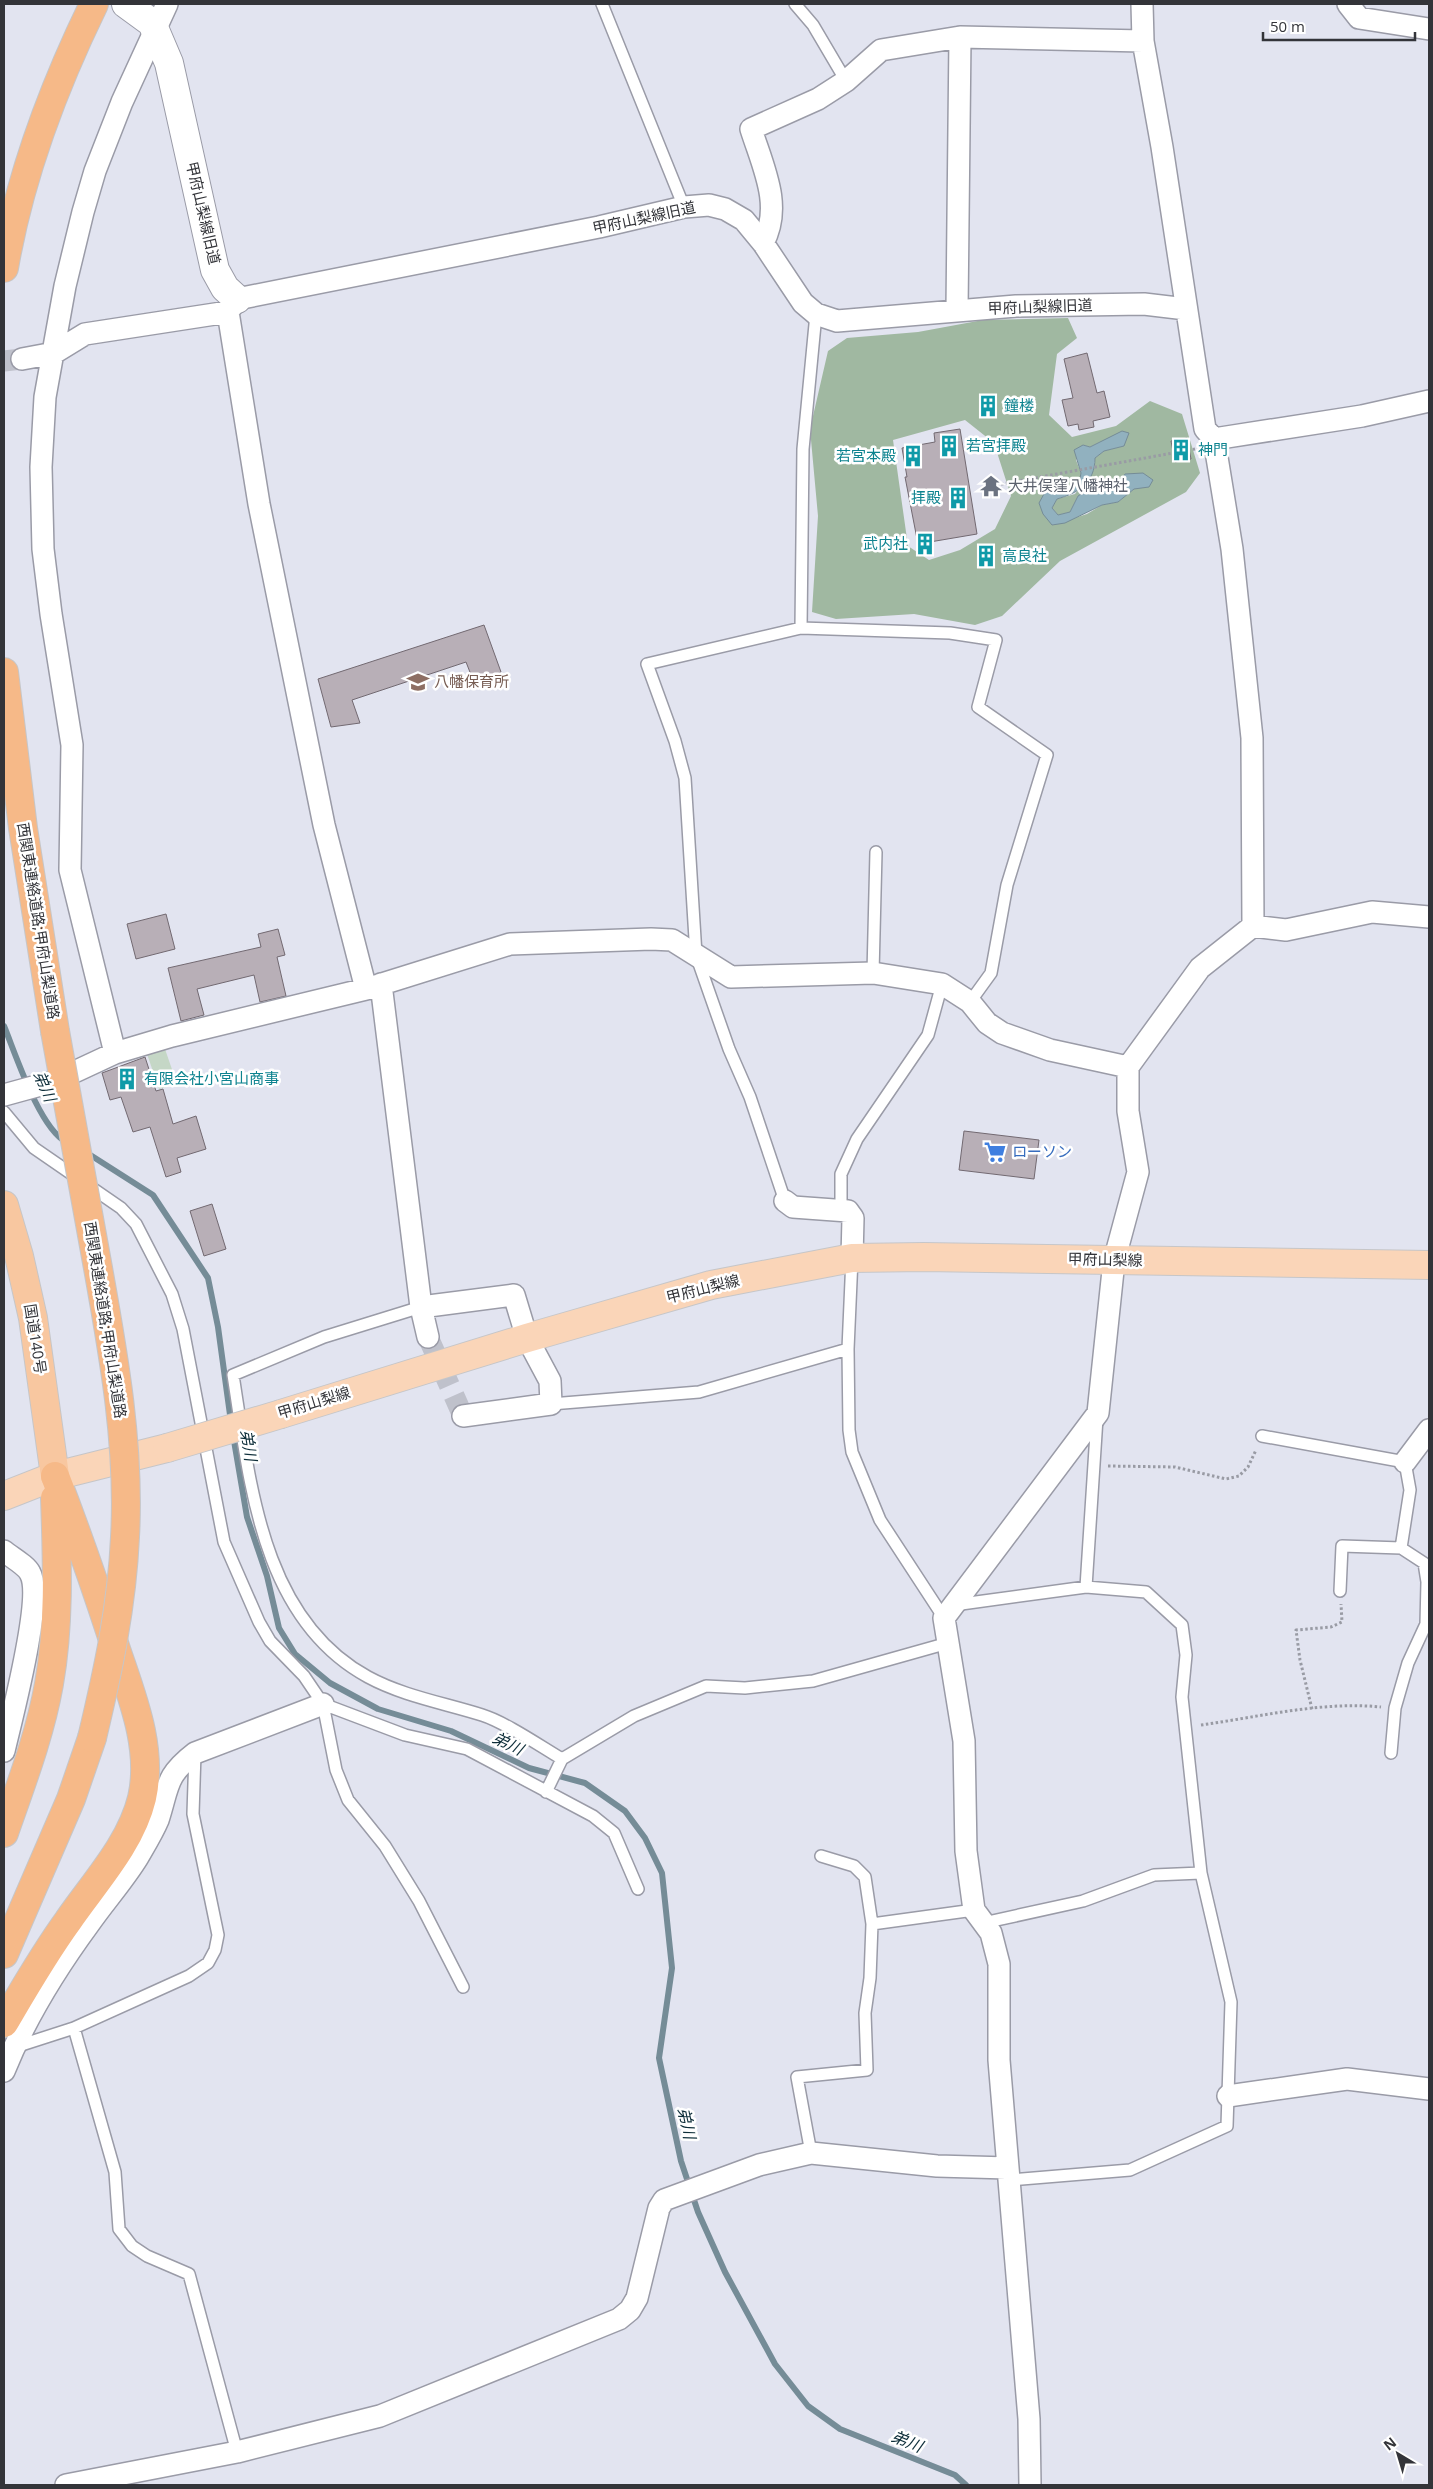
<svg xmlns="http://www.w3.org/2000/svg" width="1433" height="2489" viewBox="0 0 1433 2489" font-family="'Open Sans','Noto Sans JP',sans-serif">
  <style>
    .green { fill: #c5d7c6 }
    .forest { fill: #a0b8a1; fill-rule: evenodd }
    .water { fill: #91b1bf; stroke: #758c97 }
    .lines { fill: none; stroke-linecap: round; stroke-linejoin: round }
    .stream { stroke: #758c97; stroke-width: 6 }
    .building { fill: #b8afb7; stroke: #726971 }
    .minor-tunnel { stroke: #bfc1cb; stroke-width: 21; stroke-dasharray: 21 11; stroke-linecap: butt }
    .service-casing { stroke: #9a9ba7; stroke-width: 14 }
    .minor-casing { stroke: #9a9ba7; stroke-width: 24 }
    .tertiary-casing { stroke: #9a9ba7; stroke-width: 30 }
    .primary-casing { stroke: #c6c6c8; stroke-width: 30 }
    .trunk-casing { stroke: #c6c6c8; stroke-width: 30 }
    .motorway-casing { stroke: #c6c6c8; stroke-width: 30 }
    .path { stroke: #999ba4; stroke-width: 3; stroke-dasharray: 2.5 2.5; stroke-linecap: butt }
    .service { stroke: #fff; stroke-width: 11 }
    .minor { stroke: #fff; stroke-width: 21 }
    .tertiary { stroke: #fff; stroke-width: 28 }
    .primary { stroke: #fad5b8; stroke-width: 28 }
    .trunk { stroke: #f8c7a0; stroke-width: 28 }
    .motorway { stroke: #f6b988; stroke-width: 28 }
    .primary-bridge-casing { stroke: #c6c6c8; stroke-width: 30; stroke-linecap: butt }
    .motorway-bridge-casing { stroke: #c6c6c8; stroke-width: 30; stroke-linecap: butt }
    .primary-bridge { stroke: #fad5b8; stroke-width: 28 }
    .motorway-bridge { stroke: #f6b988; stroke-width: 28 }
    .labels { text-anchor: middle; stroke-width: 5; stroke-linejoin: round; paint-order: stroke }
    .street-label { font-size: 15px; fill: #333439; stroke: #fff }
    .culture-label { font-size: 15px; fill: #0d838f; stroke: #fff; text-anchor: start }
    .worship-label { font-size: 15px; fill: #5b616d; stroke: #fff; text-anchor: start }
    .education-label { font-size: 15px; fill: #785e54; stroke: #fff; text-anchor: start }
    .shop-label { font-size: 15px; fill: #366cbe; stroke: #fff; text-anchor: start }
    .water-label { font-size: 16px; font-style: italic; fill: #0e2e3a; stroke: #fff }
  </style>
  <rect width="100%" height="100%" fill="#e2e4f0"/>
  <path class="green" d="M165,1049L177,1084L159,1089L147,1054Z"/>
  <path class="forest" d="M1068,318L1077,338L1057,354L1049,415L1072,437L1116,426L1150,401L1182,414L1200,473L1186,492L1060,561L1002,616L975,625L914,614L836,619L812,612L818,516L810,429L828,351L847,338L918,332L983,320ZM965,420L994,443L1011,496L995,529L960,550L929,560L908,546L893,440ZM1100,442L1124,446L1104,451L1095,458V467L1075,494L1057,499L1052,508L1058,515L1070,512L1078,496L1117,487L1134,489L1118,502L1102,505L1087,514L1052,525L1045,492L1068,489L1080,484L1081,473L1076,460L1083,445L1090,447Z"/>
  <path class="water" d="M1122,431L1129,433L1124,446L1104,451L1095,458C1095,483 1078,493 1057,499L1052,508L1058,515L1070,512L1078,496L1096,485L1106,489L1117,487L1125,474L1143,473L1153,480L1149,487L1134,489L1118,502L1102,505L1065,523L1052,525L1043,514L1039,503L1045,492L1068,489L1079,484L1081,473L1074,450L1083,445L1090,447Z"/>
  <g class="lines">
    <path class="stream" d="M4,1026C16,1055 39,1127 66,1142
      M84,1151L153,1195L208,1278L218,1327L231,1422
      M233,1435L247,1517L267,1576L279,1628L295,1654L330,1683L378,1709L451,1731L529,1768L585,1783L625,1811L645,1838L662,1873L672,1968L659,2058L681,2161L698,2212L725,2272L775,2364L808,2406L840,2429L955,2475L966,2485"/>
  </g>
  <path class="building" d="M1087,353L1097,393L1104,391L1110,417L1093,421L1094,427L1079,430L1078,424L1068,426L1062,400L1073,398L1064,359Z
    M960,429L977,534L918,544L905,477H907L902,448L935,442L934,433Z
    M1187,438L1191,459L1175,462L1171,441Z
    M484,625L501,672L475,685L466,662L352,700L360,723L331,727L318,679Z
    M166,914L175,949L136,959L127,924Z
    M278,929L285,955L277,957L286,996L260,1002L254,975L197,989L204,1015L181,1021L168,968L261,947L258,934Z
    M145,1057L156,1091L163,1089L173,1124L196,1116L206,1149L177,1158L181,1172L166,1177L150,1127L133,1132L121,1097L110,1100L102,1073Z
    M964,1131L1039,1140L1034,1179L959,1170Z
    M212,1204L226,1249L204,1256L190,1211Z"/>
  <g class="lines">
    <path class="minor-tunnel" d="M4,361L22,359
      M428,1337L463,1416"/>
    <g class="service-casing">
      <path id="service" d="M602,4L684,207
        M795,4L813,25L846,81
        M816,314L803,449L801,628L950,633L996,640L978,707L1047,755L1007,885L991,973L970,1002
        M873,973L876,852
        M4,1112L34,1148L121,1208L136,1224L172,1294L183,1329L224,1542L259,1622L270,1641L304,1676L323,1704L336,1770L348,1800L385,1846L419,1901L463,1987
        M785,1201L750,1097L729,1049L696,955L685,778L675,741L647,664L801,628
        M841,1210V1174L857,1139L928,1035L942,984
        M852,1258L848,1349L849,1430L852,1452L880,1520L944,1618
        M421,1307L324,1337L233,1375C250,1482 261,1619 368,1677C403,1696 444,1703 482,1715C505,1722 540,1746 562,1759
        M551,1404L699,1392L848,1349
        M1262,1436L1405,1462L1410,1490L1401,1548L1424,1563L1427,1582L1426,1624L1408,1663L1395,1708L1391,1753
        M1086,1587L1097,1418
        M1340,1591L1342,1546L1401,1548
        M954,1605L1086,1587L1146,1592L1182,1625L1186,1655L1182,1697L1201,1873L1231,2002L1227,2126L1130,2170L1009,2180
        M323,1704L405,1735L467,1749L593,1816L614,1833L638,1889
        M546,1792L562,1759L634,1716L706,1686L745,1688L813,1681L948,1643
        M821,1856L854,1866L865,1877L872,1924
        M983,1923L1083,1901L1154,1875L1201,1873
        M74,2028L115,2172L119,2229L132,2246L147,2256L189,2274L237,2452
        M15,2047L74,2028L189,1976L208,1963L215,1950L218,1935L193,1814L195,1753
        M811,2153L797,2077L867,2070L865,2013L870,1978L872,1924L974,1910"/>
    </g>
    <g class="minor-casing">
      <path id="minor" d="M1142,4L1143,41L1162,147L1205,429L1214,439
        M1348,4L1359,18L1429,29
        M763,243C783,206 763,167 751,129L818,99L846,81L881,50L960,37L1143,41
        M957,310L960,37
        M22,359L54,353L85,334L228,312
        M1214,439L1232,549L1252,738L1253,926
        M1214,439L1362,416L1429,401
        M381,984L421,1307L428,1337
        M366,989L324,825L259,504L228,312L237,299L599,227L684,207L709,205L725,209L744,220L763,243L803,303L816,314L837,321L1016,306L1144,304L1186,309
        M115,1053L70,870L72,745L51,614L43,549L41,467L45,397L65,286L83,212L95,171L122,102L167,4
        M4,1095L55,1081L115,1053L172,1036L366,989L510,944L651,939L672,940L731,977L873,973L942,984L970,1002L987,1023L1002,1033L1050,1050L1128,1067
        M785,1201L793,1207L848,1211L853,1218L852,1258
        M421,1307L514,1295L527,1338L550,1381L551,1404L463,1416
        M1405,1462L1429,1430
        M4,1551C11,1557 26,1565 30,1573C44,1597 11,1720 4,1751
        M4,2071C25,2019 56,1969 89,1924C105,1901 124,1880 138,1857C145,1845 153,1832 158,1820C169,1786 165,1776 195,1753L323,1704
        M1228,2096L1347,2079L1429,2089
        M66,2485L237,2452L380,2416L619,2319L630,2310L637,2298L659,2208L664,2200L759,2165L811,2153L937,2166L1008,2168
        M1030,2485L1029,2419L999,2060V1964L991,1933L974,1910L966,1851L964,1741L944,1618L1098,1413L1114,1261L1138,1172L1128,1111V1067L1200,968L1253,926L1286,930L1372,912L1429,917"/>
    </g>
    <g class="tertiary-casing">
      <path id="tertiary" d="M126,4L152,23L169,63L215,270L225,288L237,299"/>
    </g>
    <g class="primary-casing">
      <path id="primary" d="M281,1414L527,1338L711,1285L852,1258L924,1257L1429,1265
        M4,1496L55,1476L167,1448"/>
    </g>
    <g class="trunk-casing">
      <path id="trunk" d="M4,1205L19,1256L33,1318L55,1476"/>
    </g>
    <g class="motorway-casing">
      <path id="motorway" d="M4,268C20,175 53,88 94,4
        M4,672L23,828L55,1031
        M4,1833C21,1784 40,1735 49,1684C60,1622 57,1559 55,1498
        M4,1954L71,1799L92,1738
        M4,2023C24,1989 44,1954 68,1921C94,1883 131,1844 142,1798C154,1745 129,1690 113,1640C95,1585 76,1530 55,1476"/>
    </g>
    <path class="path" d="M996,485L1195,449
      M1108,1466L1175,1467L1226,1479L1239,1476L1248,1467L1256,1450
      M1312,1709L1300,1660L1296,1630L1331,1627L1342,1622L1341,1604
      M1201,1725C1259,1717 1322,1701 1381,1707"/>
    <use href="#service" class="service"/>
    <use href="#minor" class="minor"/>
    <use href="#tertiary" class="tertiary"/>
    <use href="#primary" class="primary"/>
    <use href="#trunk" class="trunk"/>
    <use href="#motorway" class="motorway"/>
    <g class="primary-bridge-casing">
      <path id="primary-bridge" d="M167,1448L281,1414"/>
    </g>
    <g class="motorway-bridge-casing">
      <path id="motorway-bridge" d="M55,1031C69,1110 83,1189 98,1268C114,1357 130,1447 125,1537C122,1606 108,1671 92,1738"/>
    </g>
    <use href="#primary-bridge" class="primary-bridge"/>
    <use href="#motorway-bridge" class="motorway-bridge"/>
  </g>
  <defs>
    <g id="building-bare" transform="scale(1.725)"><path d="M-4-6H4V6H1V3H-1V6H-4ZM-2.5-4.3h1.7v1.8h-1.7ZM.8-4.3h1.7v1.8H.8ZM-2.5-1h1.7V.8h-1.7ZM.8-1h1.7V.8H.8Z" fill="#0f9aa8" stroke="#fff" stroke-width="2.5" paint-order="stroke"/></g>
    <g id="temple-bare" transform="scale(1.725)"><path d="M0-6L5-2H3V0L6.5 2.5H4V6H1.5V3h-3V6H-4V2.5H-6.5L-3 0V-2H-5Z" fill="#6b7280" stroke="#fff" stroke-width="2.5" paint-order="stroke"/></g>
    <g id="school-bare" transform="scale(1.725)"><path d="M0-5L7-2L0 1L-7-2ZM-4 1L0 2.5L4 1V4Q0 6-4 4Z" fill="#8d6e63" stroke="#fff" stroke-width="2.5" paint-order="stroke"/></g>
    <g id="supermarket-bare" transform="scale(1.725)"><path d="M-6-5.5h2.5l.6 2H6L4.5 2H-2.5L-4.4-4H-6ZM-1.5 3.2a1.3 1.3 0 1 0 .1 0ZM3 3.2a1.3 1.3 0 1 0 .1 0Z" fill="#3f7fe0" stroke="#fff" stroke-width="2.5" paint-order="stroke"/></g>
  </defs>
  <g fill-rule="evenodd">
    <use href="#building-bare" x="988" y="406"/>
    <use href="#building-bare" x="949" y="446"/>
    <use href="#building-bare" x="1181" y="450"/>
    <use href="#building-bare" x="913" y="456"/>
    <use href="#temple-bare" x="991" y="486"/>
    <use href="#building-bare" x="958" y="498"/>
    <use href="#building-bare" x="925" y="544"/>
    <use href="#building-bare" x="986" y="556"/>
    <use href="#school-bare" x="418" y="682"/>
    <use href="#building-bare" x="127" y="1079"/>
    <use href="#supermarket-bare" x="995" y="1152"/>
  </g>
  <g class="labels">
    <g class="street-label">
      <text transform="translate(203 213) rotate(77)" y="5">甲府山梨線旧道</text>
      <text transform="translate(644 218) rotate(-12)" y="5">甲府山梨線旧道</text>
      <text transform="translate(1040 307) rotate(-2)" y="5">甲府山梨線旧道</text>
      <text transform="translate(38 921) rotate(81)" y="5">西関東連絡道路;甲府山梨道路</text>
      <text transform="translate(1105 1260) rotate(1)" y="5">甲府山梨線</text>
      <text transform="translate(703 1289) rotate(-14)" y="5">甲府山梨線</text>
      <text transform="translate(105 1320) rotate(81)" y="5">西関東連絡道路;甲府山梨道路</text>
      <text transform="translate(35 1339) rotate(81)" y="5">国道140号</text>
      <text transform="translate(314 1403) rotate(-17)" y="5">甲府山梨線</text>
    </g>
    <g class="culture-label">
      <text x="1004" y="411">鐘楼</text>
      <text x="966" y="451">若宮拝殿</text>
      <text x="1198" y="455">神門</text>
      <text x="896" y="461" text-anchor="end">若宮本殿</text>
      <text x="941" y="503" text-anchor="end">拝殿</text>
      <text x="908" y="549" text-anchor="end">武内社</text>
      <text x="1002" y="561">高良社</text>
      <text x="144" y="1084">有限会社小宮山商事</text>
    </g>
    <g class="worship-label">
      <text x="1008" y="491">大井俣窪八幡神社</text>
    </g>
    <g class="education-label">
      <text x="434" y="687">八幡保育所</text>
    </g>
    <g class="shop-label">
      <text x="1012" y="1157">ローソン</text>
    </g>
    <g class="water-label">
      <text transform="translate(45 1086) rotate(67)" y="6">弟川</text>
      <text transform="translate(249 1445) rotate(81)" y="6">弟川</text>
      <text transform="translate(508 1743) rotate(26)" y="6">弟川</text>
      <text transform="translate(687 2123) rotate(78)" y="6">弟川</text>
      <text transform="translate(907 2441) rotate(22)" y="6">弟川</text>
    </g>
  </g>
  <rect width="1433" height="2489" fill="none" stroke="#333439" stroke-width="10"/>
  <g transform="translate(1398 2454) rotate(322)" stroke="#ffffff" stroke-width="4" paint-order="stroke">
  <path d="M0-4L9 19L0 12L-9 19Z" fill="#333439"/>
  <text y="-8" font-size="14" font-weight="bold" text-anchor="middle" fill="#333439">N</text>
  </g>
  <path d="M1263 32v8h152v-8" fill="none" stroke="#333439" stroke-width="2.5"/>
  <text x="1270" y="32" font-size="15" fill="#333439" stroke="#ffffff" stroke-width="4" paint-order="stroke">50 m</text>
</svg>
